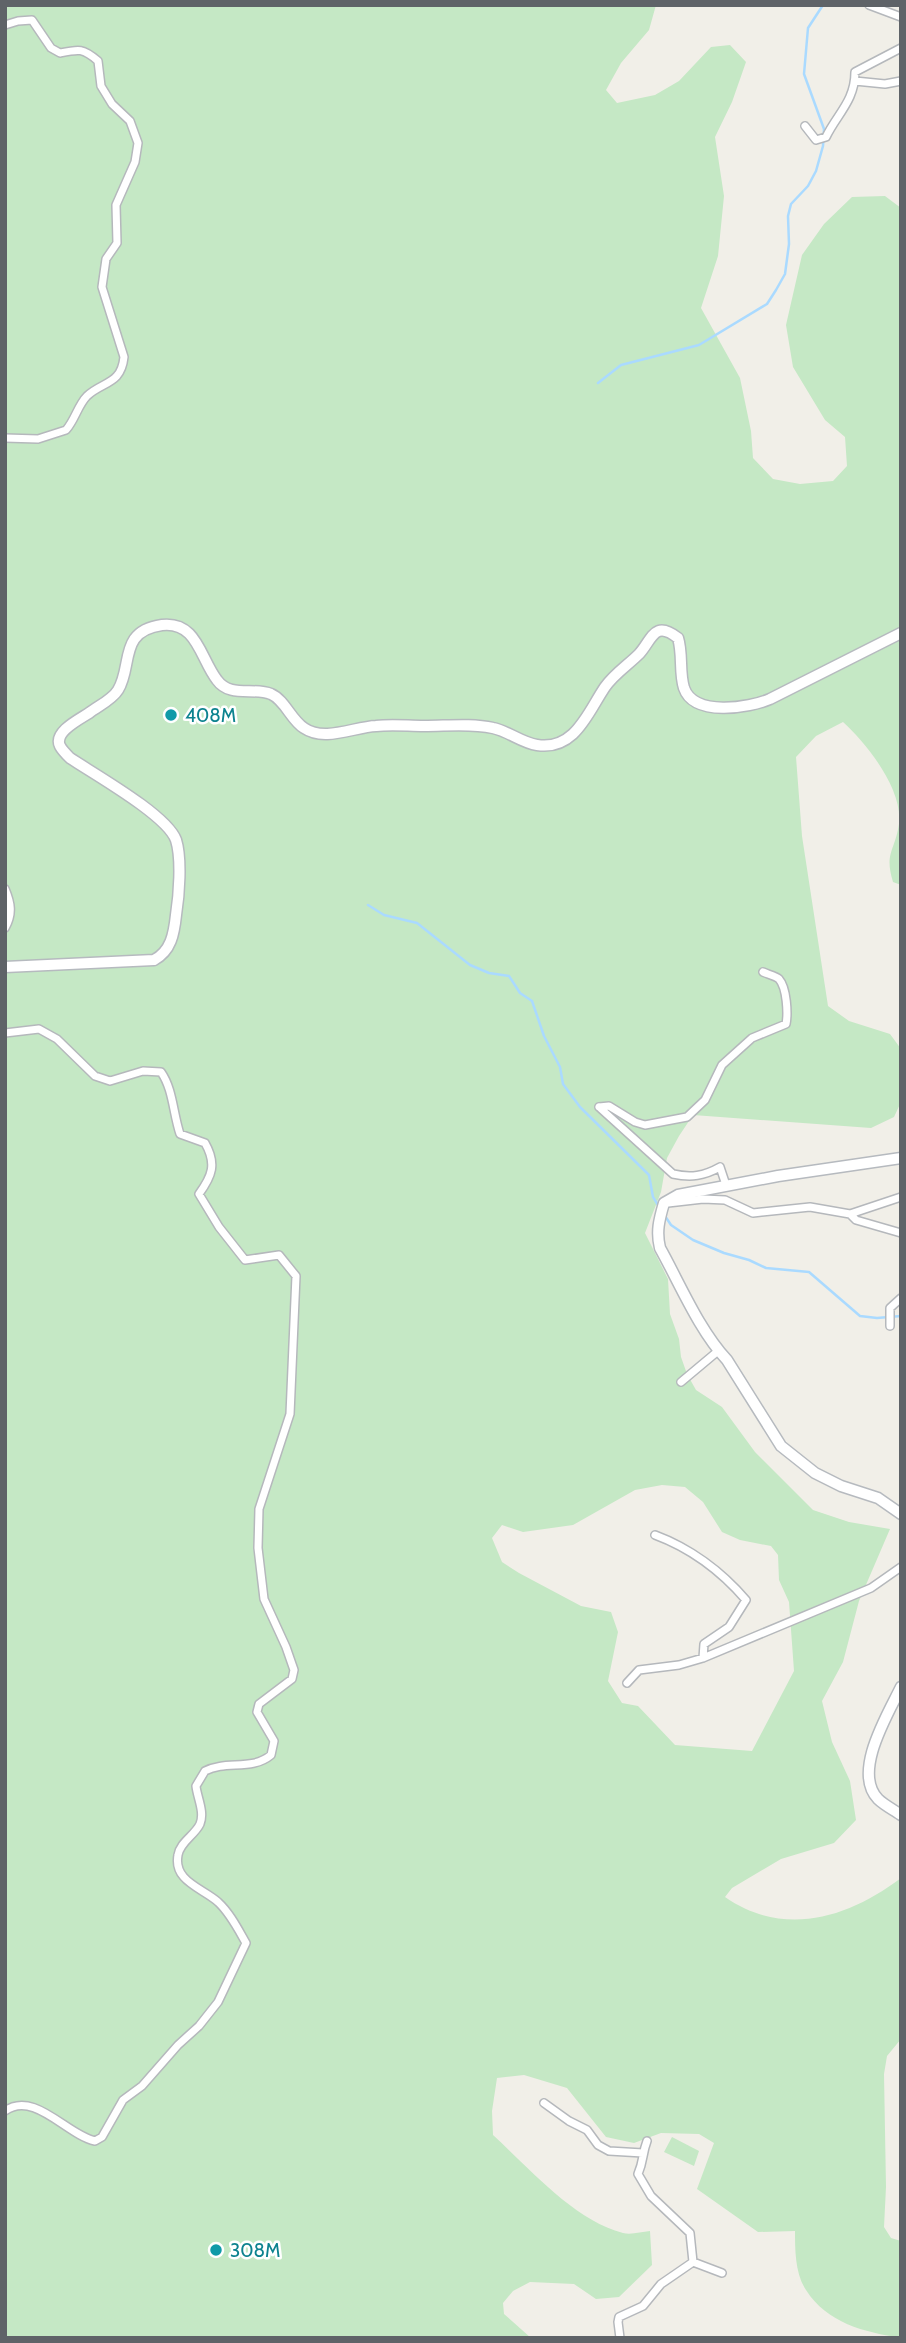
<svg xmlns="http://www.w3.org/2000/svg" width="906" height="2343" viewBox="0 0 906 2343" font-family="Cabin,sans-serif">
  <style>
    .green { fill: #c5e8c5; fill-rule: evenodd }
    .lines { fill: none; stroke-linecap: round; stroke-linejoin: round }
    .stream { stroke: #aadaff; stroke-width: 2.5 }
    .street-casing { stroke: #b5b8bc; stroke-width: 10 }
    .secondary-casing { stroke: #b6babf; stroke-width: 13 }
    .street { stroke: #fff; stroke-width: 7 }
    .secondary { stroke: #fff; stroke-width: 10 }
    .culture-dot { fill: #0f9aa8; stroke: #fff; stroke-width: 2.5 }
    .labels { text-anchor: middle; stroke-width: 5; stroke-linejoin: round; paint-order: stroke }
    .culture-label { font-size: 19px; fill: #0d838f; stroke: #fff; text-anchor: start }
  </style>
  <rect width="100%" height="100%" fill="#f1efe8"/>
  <path class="green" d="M5,5H656L649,30L621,63L606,90L617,103L655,95L679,81L711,47L730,45L746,62L732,102L715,137L724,196L718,256L701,308L740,378L751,431L753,458L773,479L800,484L833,481L847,466L845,437L825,420L793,367L786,325L802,255L824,224L852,197L885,196L901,208V885L893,882C884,853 895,851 899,824C903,789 867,744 843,722L816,736L796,757L802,836L828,1006L849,1021L890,1034L901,1049V1102L894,1117L871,1128L693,1115L679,1136L667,1158L661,1192L645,1233L668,1279L670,1314L679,1339L681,1357L687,1374L696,1390L722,1407L755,1452L813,1510L849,1522L890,1529L859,1601L843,1662L822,1701L832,1742L850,1781L856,1820L834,1843L781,1859L732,1888L725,1897C784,1938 848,1918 901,1878V2039L887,2056L884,2074L886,2187L884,2227L891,2238L901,2241V2338C864,2332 827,2323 806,2290C795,2274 795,2249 795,2231L758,2232L697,2189L714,2143L699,2134L661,2133L634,2143L606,2137L567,2088L524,2075L497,2078L492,2111L493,2135C530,2169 574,2220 623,2233C631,2235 641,2232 650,2231L652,2265L619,2297L596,2299L574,2284L530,2282L513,2291L503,2303L504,2314L531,2338H5ZM662,1485L685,1487L703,1502L722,1532L740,1540L771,1546L778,1555L779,1580L789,1602L794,1671L752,1751L675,1745L638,1706L622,1703L608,1681L618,1632L611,1612L581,1606L519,1573L502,1562L492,1538L502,1525L523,1532L573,1525L635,1490Z
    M672,2137L699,2151L694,2166L664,2152Z"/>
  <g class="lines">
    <path class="stream" d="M598,383L621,365L699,345L767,304L776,290L785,274L789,244L788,216L791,204L808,186L816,171L823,146L824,129L804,74L808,28L823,5
      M368,905L384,915L417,923L470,965L489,973L509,976L520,993L532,1001L544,1036L560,1067L563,1084L580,1107L649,1175L653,1197L658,1205
      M665,1216L671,1225L693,1240L724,1253L749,1260L766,1268L809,1272L860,1316L877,1318L901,1316"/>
    <g class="street-casing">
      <path id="street" d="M869,5L901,17
        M5,25L18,21L32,20L51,48L60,53C79,49 83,48 98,61L101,86L112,104L130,121L138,143L135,162L116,205L117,243L106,259L102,287L124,357C121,385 103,381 87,396C78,405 75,420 66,430L38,439L5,438
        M855,81L885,84L901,81
        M805,126L816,140L826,137C837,114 855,101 855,72L901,48
        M5,889C11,903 13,914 5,928
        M5,1033L39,1029L57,1039L95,1076L110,1081L143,1071L161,1072C173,1089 173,1113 180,1134L205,1143C217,1164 212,1176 199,1194L219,1227L245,1260L279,1255L296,1276L290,1414L259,1509L258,1548L264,1599L286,1647L294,1670L292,1679L259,1704L257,1712L274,1741L271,1755C252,1771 226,1760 205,1771L196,1786C197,1797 205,1812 200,1824C195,1835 180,1842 178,1855C173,1881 202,1888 218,1902C230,1913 238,1929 246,1943L218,2002L199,2026L178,2045L142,2086L123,2100L102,2137L95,2141C67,2135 34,2090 5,2111
        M599,1107L609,1106L635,1122L645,1125L687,1117L705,1100L722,1065L752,1038L786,1024C788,1014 787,988 779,979C776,976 767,974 763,972
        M599,1107L673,1174C691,1178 704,1176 720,1167L726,1185
        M668,1203L703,1199L725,1200L753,1213L810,1207L850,1214L856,1220L901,1233
        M850,1214L901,1197
        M890,1326V1308L901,1298
        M681,1382L718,1351
        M655,1535C690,1548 722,1572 746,1600L729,1627L704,1644L703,1658
        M627,1683L639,1670L679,1665L703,1658L871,1588L901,1567
        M544,2103L569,2121L587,2130L598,2145L609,2151L643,2153
        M647,2141C642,2154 644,2160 638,2174L651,2196L690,2233L693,2262
        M693,2262L722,2273
        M620,2338L618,2322L619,2317L643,2306L661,2284L693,2262"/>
    </g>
    <g class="secondary-casing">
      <path id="secondary" d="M5,967L154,960C171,951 174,934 176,915C179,896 182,859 176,840C167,815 94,774 70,758C67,755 62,750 60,746C53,732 80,719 89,713C98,706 112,700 118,690C133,666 118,631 162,625C197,621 200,658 217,680C230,698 253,687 271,694C285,700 291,720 304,728C324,742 354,727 376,726C392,724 408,726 424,726C447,726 471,723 493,728C508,731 522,743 537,745C575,751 588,712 605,687C614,674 628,665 639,654C652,640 654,619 678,638C683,654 679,672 684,688C694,717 749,708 770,699L901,633
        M901,1158L778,1176L678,1195L664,1203C659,1220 656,1232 660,1248C680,1284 699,1330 727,1360L781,1446L815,1473L841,1486L878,1498L901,1514
        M901,1687C888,1714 852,1772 878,1799C884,1805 894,1810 901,1815"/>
    </g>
    <use href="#street" class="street"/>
    <use href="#secondary" class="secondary"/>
  </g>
  <g class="culture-dot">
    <circle cx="171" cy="715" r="7"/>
    <circle cx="216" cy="2250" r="7"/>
  </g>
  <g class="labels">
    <g class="culture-label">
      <text x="185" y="722">408M</text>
      <text x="230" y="2257">308M</text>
    </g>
  </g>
  <rect width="906" height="2343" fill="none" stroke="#5f6368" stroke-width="14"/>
</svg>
